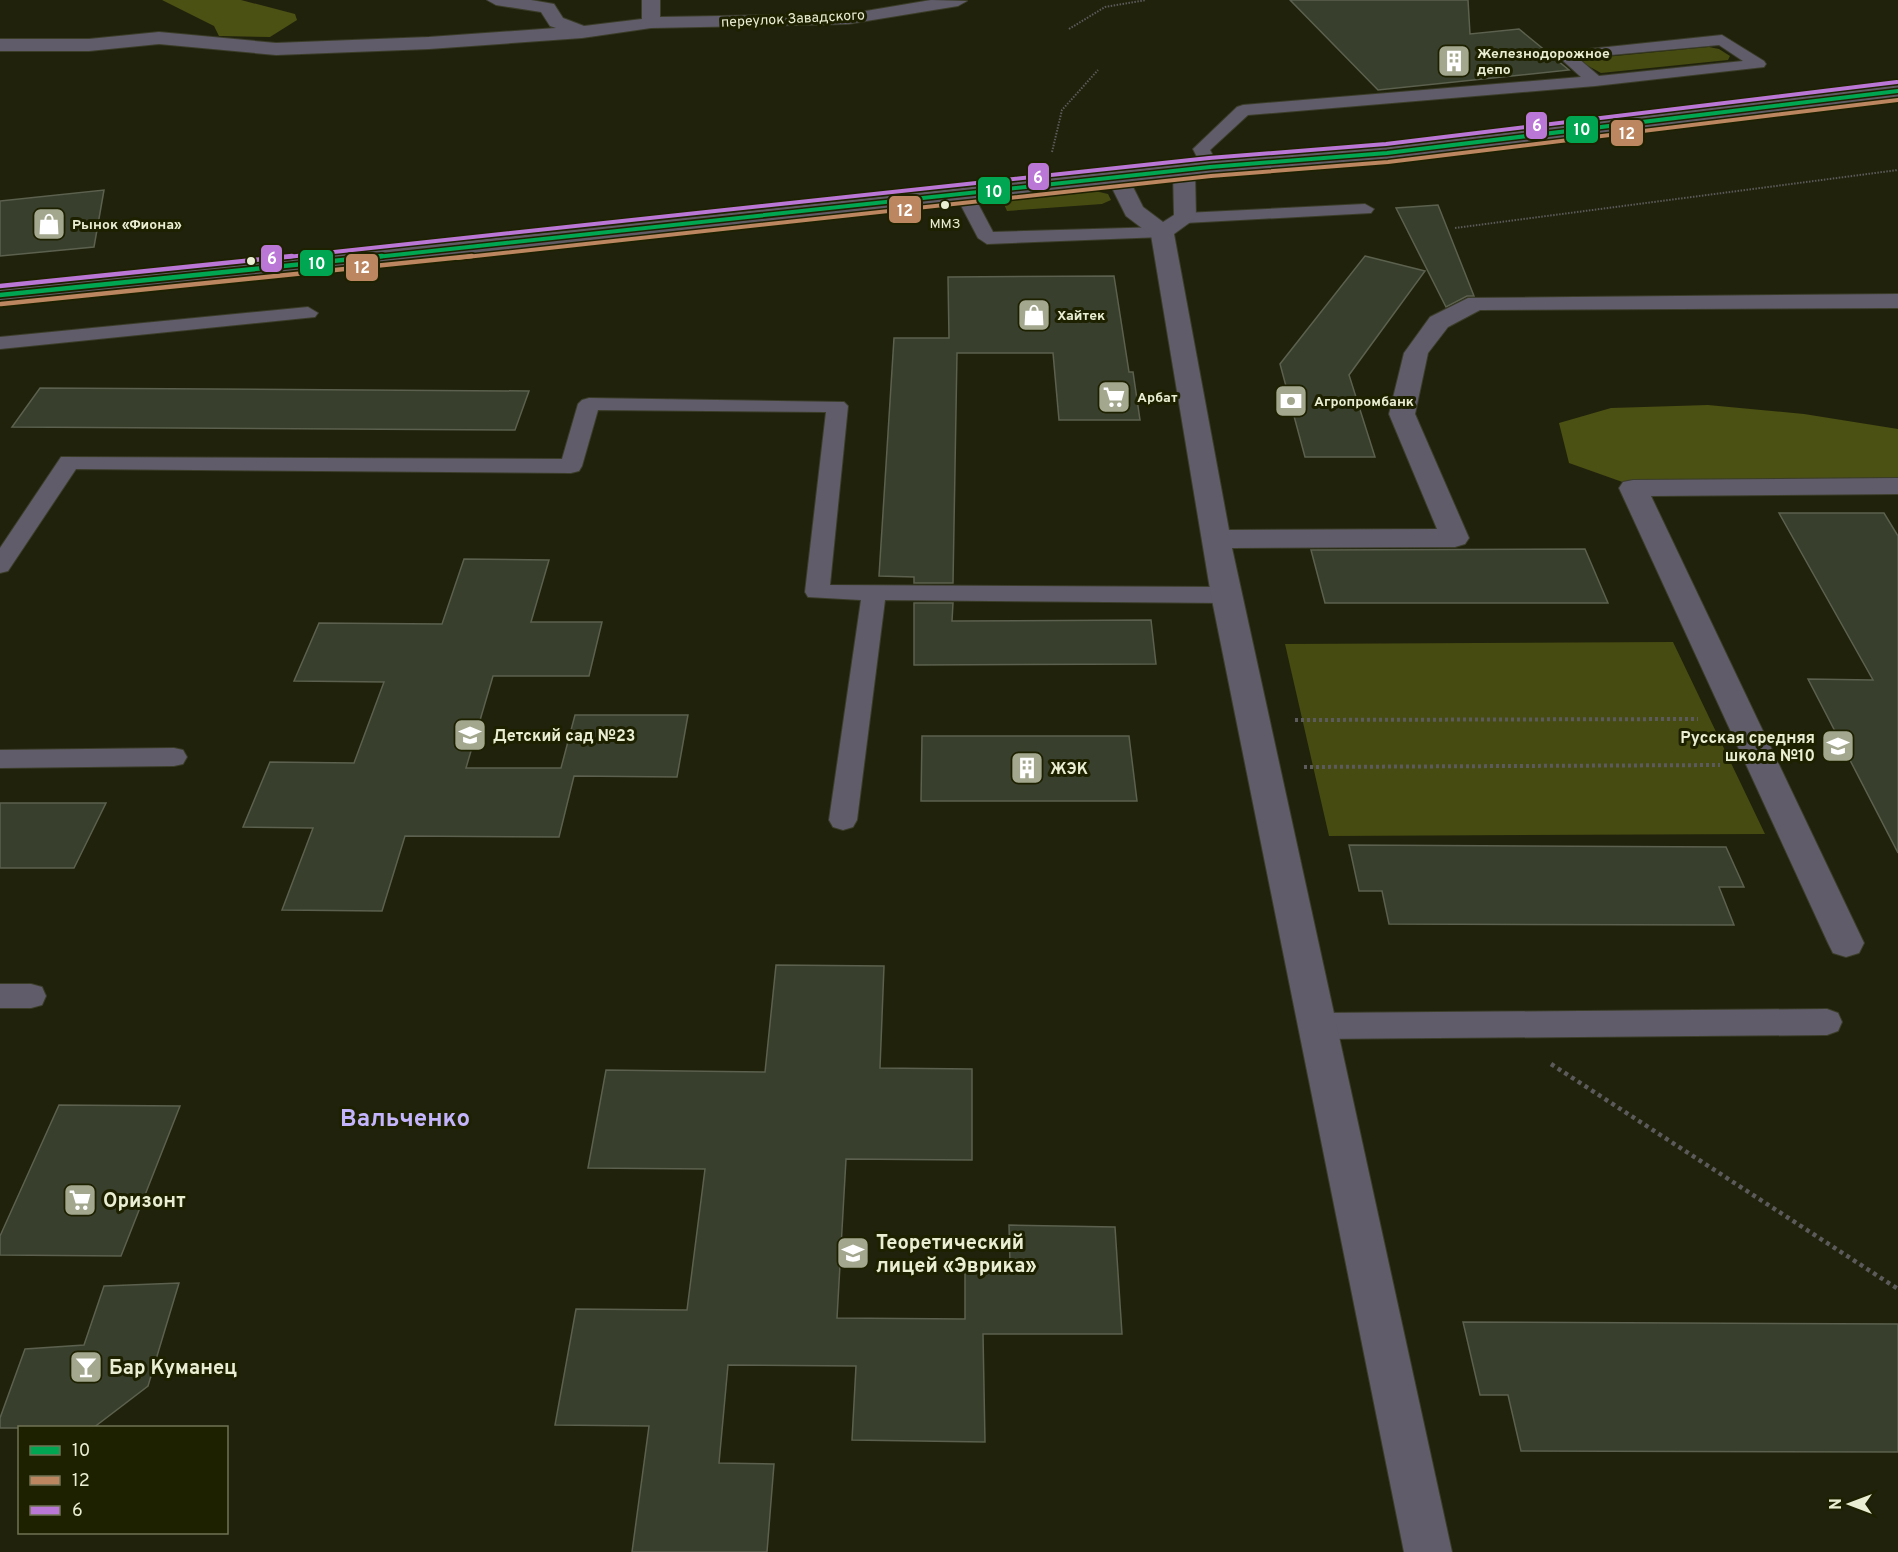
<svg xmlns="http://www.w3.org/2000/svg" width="1898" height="1552" viewBox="0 0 1898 1552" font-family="Overpass,sans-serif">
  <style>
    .green { fill: #464b11 }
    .forest { fill: #4b5013 }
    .building { fill: #383f2c; stroke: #5b614e; stroke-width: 1.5 }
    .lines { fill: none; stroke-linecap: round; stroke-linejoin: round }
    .lane-casing { stroke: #3b3d29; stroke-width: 2 }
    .street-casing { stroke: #3b3d29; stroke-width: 2 }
    .primary-casing { stroke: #3b3d29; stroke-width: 2 }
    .path-far2 { stroke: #5c5a5a; stroke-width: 2; stroke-dasharray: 1.5 1.5; stroke-linecap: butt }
    .path-far1 { stroke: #5c5a5a; stroke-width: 4; stroke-dasharray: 3 3; stroke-linecap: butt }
    .path { stroke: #5c5a5a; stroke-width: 4.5; stroke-dasharray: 4 4; stroke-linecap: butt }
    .lane { fill: #605c6a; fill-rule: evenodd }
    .street { fill: #605c6a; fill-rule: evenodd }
    .primary { fill: #5f5a64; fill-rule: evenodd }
    .bus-1-far1-casing { stroke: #1e2100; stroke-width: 7 }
    .bus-1-casing { stroke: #1e2100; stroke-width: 8 }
    .bus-2-far1-casing { stroke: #1e2100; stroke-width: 7 }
    .bus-2-casing { stroke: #1e2100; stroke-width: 8 }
    .bus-3-far1-casing { stroke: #1e2100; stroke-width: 7 }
    .bus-3-casing { stroke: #1e2100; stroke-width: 8 }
    .bus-1-far1 { stroke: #00a651; stroke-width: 4 }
    .bus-1 { stroke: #00a651; stroke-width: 4.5 }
    .bus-2-far1 { stroke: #bb8660; stroke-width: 4 }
    .bus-2 { stroke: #bb8660; stroke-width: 4.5 }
    .bus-3-far1 { stroke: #ba77d6; stroke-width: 4 }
    .bus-3 { stroke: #ba77d6; stroke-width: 4.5 }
    .bus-dot { fill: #eaeed2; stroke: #1e2100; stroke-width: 2 }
    .labels { text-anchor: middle; stroke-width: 6; stroke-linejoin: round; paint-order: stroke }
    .far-street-label { font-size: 14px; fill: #eaeed2; stroke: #1e2100 }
    .far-poi-label { font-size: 14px; font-weight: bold; fill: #eaeed2; stroke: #1e2100; text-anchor: start }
    .bus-label { font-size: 14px; fill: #eaeed2; stroke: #1e2100 }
    .poi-label { font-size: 16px; font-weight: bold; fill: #eaeed2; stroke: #1e2100; text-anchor: start }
    .near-poi-label { font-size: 20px; font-weight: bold; fill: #eaeed2; stroke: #1e2100; text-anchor: start }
    .near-quarter-label { font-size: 24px; font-weight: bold; fill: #c4b4fb; stroke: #1e2100 }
    .line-badge { stroke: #1e2100; stroke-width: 2 }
    .badge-label { font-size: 16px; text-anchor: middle; font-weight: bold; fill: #fff }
  </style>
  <rect width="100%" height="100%" fill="#20220c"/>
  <path class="green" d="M1709,47L1719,49L1730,56L1728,60L1601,73L1583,63L1584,59Z
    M1095,191L1108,194L1111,200L1102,204L1007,211L1002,200Z
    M1673,642L1765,834L1329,836L1285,644Z"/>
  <path class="forest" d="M162,0H241L295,14L297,20L270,37L219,36L214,26Z
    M1708,405L1804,414L1898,429V484H1628L1569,463L1559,423L1611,408Z"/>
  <path class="building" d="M1290,0H1468L1470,34L1519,29L1569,70L1378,90Z
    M104,190L94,247L0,256V201Z
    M1438,205L1474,296H1467L1446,307L1396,208Z
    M1365,256L1425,271L1349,375L1375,457H1305L1280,364Z
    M1114,276L1129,372H1133L1140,420H1059L1053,353H957L953,583H914V577L879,576L894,338H949L948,277Z
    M40,388L529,391L515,430L12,427Z
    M1779,513H1884L1898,536V853L1808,679L1873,680Z
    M1585,549L1608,603H1325L1311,550Z
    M464,559L549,560L531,622H602L589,676H493L466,768H561L575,715H688L677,777L574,776L559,837L405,836L382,911L282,910L313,828L243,827L270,762L354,763L384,682L294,681L319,623L442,624Z
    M914,603H953L952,621L1151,620L1156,664L914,665Z
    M922,736H1129L1137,801H921Z
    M0,803H106L74,868H0Z
    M1349,845L1726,847L1744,887H1719L1734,925L1389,924L1382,891H1359Z
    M776,965L884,966L880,1068L972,1069V1160L846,1159L837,1318L965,1319V1263L1010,1264L1009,1225L1115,1227L1122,1334H983L985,1442L852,1440L856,1366L728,1365L719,1463L774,1464L767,1552H632L649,1426L555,1425L576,1309L687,1310L705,1169L588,1168L606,1070L765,1072Z
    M59,1105L180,1106L121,1256L0,1255V1236Z
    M179,1283L148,1386L93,1428H0V1418L25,1349L84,1345L104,1286Z
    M1463,1322L1898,1324V1452L1521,1451L1508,1395H1480Z"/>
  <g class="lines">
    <g class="lane-casing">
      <path id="lane" d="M1722,35L1764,61L1766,64L1764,67L1595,86L1248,115L1210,150L1219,167L1216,171H1204L1193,149L1237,107L1243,105L1581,77L1560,58L1557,55L1560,52ZM1719,45L1743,61L1599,76L1578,58Z
        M965,191L974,196L993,232L1162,227L1171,232L1162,237L987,244L978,238L956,196Z
        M1365,204L1374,209L1371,213L1185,223L1176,218L1185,213Z
        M308,307L318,313L315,317L0,349V337Z
        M589,398L844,402L848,406L830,585L1226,587L1235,590L1238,595L1235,600L1226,603L885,600L857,820L853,827L843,830L833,827L829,820L861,600L808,597L805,592L826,412L598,410L582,466L579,471L571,473L76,469L8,571L0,573V548L61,457L562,459L578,404L582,400Z
        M174,748L183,750L187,757L183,764L174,766L0,768V750Z
        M0,984H31L42,987L46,996L42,1005L31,1008H0Z
        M1827,1009L1838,1013L1842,1022L1838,1031L1827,1035L1318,1039L1307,1035L1302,1026L1307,1017L1318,1013Z"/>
    </g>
    <g class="street-casing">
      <path id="street" d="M487,0H531L554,4L563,18L584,26L642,19V0H660V17L848,14L931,0L967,1L958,6L848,24L651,28L582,38L429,49L276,55L159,44L89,51H0V39H89L159,32L276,43L429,37L556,28L550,26L541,12L496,5Z
        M1184,166L1191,168L1195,172L1196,218L1174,234L1229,530L1437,529L1389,414L1404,353L1430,317L1468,298L1898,294V308L1480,310L1448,327L1428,353L1415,414L1469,538L1465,544L1455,547L1232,548L1452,1552H1404L1211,595L1151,235L1126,216L1107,178L1110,173H1126L1143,207L1163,222L1174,215L1173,172L1177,168Z
        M1898,478V494L1651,496L1864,943L1859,953L1846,957L1833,953L1828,943L1619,488L1623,482L1633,480Z"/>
    </g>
    <g class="primary-casing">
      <path id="primary" d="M1898,85V97L1387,159L1210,173L594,242L0,302V288L594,228L1210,161L1387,147Z"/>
    </g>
    <path class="path-far2" d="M1069,29L1105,7L1146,0
      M1052,152L1062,110L1098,70
      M1455,228L1898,170"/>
    <path class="path-far1" d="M1295,720L1698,719
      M1304,767L1720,765"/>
    <path class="path" d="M1551,1064L1898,1289"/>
    <use href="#lane" class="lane"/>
    <use href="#street" class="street"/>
    <use href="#primary" class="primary"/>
    <g class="bus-1-far1-casing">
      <path id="bus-1-far1" d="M367,258L1210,167L1387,153L1898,91"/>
    </g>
    <g class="bus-1-casing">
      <path id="bus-1" d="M0,295L382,256"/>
    </g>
    <g class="bus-2-far1-casing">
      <path id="bus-2-far1" d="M457,258L1211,176L1388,162L1898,100"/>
    </g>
    <g class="bus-2-casing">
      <path id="bus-2" d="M1,304L472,256"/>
    </g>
    <g class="bus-3-far1-casing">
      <path id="bus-3-far1" d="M278,258L1209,158L1386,144L1897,82"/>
    </g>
    <g class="bus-3-casing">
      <path id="bus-3" d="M0,286L292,256"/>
    </g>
    <use href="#bus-1-far1" class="bus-1-far1"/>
    <use href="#bus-1" class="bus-1"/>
    <use href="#bus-2-far1" class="bus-2-far1"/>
    <use href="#bus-2" class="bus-2"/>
    <use href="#bus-3-far1" class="bus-3-far1"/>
    <use href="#bus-3" class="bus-3"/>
  </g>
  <defs>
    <g id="building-square" transform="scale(1.725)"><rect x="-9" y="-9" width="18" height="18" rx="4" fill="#a3a78d" stroke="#1e2100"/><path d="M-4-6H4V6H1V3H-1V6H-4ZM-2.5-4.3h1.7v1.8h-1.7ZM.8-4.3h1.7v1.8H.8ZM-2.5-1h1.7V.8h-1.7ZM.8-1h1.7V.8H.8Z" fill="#fff"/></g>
    <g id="shop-square" transform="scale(1.725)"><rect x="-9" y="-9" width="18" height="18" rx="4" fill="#a3a78d" stroke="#1e2100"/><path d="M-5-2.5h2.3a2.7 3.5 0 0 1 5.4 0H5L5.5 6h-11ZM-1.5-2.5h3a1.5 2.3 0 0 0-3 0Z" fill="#fff"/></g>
    <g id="supermarket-square" transform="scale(1.725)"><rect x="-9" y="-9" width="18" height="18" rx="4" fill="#a3a78d" stroke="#1e2100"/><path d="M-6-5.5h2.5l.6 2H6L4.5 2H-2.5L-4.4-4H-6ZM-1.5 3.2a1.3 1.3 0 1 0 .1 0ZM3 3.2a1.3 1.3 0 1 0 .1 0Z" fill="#fff"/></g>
    <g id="bank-square" transform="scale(1.725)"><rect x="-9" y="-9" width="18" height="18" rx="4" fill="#a3a78d" stroke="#1e2100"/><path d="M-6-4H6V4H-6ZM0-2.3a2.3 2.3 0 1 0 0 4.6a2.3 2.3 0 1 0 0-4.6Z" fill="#fff"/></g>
    <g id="school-square" transform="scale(1.725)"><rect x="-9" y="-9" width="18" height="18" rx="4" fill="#a3a78d" stroke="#1e2100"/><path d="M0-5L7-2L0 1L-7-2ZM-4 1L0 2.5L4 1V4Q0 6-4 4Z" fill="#fff"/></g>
    <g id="bar-square" transform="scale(1.725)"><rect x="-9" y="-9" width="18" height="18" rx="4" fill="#a3a78d" stroke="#1e2100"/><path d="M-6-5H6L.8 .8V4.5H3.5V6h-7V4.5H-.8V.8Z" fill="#fff"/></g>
  </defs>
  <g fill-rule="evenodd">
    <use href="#building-square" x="1454" y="61"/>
    <use href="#shop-square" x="49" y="224"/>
    <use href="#shop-square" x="1034" y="315"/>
    <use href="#supermarket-square" x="1114" y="397"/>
    <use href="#bank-square" x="1291" y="401"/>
    <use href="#school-square" x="470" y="735"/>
    <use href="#school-square" x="1838" y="746"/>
    <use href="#building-square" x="1027" y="768"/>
    <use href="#supermarket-square" x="80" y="1200"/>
    <use href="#school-square" x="853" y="1253"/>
    <use href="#bar-square" x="86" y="1367"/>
  </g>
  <g class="bus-dot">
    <circle cx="945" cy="205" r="5"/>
    <circle cx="251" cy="261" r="5"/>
  </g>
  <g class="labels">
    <g class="far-street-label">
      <text transform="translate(793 18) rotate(-3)" y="5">переулок Завадского</text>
    </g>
    <g class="far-poi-label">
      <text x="1477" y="58">Железнодорожное<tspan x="1477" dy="16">депо</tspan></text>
      <text x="72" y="229">Рынок «Фиона»</text>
      <text x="1057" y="320">Хайтек</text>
      <text x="1137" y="402">Арбат</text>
      <text x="1314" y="406">Агропромбанк</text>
    </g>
    <g class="bus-label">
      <text x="945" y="228">ММЗ</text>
    </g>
    <g class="poi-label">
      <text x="493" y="741">Детский сад №23</text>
      <text x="1815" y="743" text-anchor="end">Русская средняя<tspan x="1815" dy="18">школа №10</tspan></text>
      <text x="1050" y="774">ЖЭК</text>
    </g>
    <g class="near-poi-label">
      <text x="103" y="1207">Оризонт</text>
      <text x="876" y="1249">Теоретический<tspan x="876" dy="23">лицей «Эврика»</tspan></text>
      <text x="109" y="1374">Бар Куманец</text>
    </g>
    <g class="near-quarter-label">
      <text x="405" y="1126">Вальченко</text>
    </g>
  </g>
  <g class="line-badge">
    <rect x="1525" y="111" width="23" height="29" rx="6" fill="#ba77d6"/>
    <rect x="1565" y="115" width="34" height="29" rx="6" fill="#00a651"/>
    <rect x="1610" y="119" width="34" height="28" rx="6" fill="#bb8660"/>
    <rect x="1027" y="162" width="23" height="29" rx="6" fill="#ba77d6"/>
    <rect x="977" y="176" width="34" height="29" rx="6" fill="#00a651"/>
    <rect x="888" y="195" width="34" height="29" rx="6" fill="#bb8660"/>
    <rect x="260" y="244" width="23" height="29" rx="6" fill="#ba77d6"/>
    <rect x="299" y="249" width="35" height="28" rx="6" fill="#00a651"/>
    <rect x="345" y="253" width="34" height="29" rx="6" fill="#bb8660"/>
  </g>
  <g class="badge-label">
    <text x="1537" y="131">6</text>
    <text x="1582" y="135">10</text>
    <text x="1627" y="139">12</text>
    <text x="1038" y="183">6</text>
    <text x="994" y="197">10</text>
    <text x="905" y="216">12</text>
    <text x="272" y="264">6</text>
    <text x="317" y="269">10</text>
    <text x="362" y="273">12</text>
  </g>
  <rect x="18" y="1426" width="210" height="108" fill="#1e2100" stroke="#707354" stroke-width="1.5"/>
  <rect x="30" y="1446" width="30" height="9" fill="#00a651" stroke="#707354" stroke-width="1.5"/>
  <text x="72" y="1456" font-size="18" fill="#eaeed2">10</text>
  <rect x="30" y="1476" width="30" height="9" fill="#bb8660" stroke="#707354" stroke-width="1.5"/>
  <text x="72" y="1486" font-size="18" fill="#eaeed2">12</text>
  <rect x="30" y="1506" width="30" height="9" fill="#ba77d6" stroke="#707354" stroke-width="1.5"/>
  <text x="72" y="1516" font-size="18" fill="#eaeed2">6</text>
  <g transform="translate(1850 1504) rotate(270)" stroke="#1e2100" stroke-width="4.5" paint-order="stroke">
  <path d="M0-4.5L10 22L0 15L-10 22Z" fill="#eaeed2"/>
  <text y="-9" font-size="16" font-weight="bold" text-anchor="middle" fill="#eaeed2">N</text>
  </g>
</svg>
